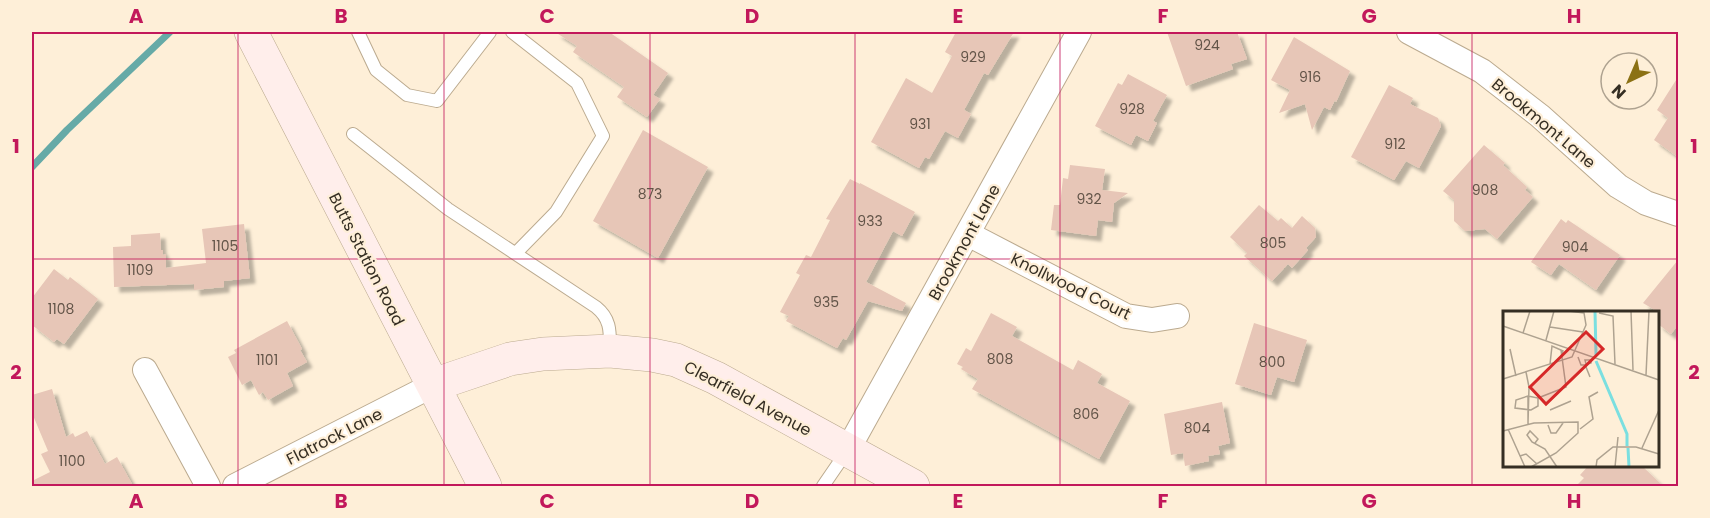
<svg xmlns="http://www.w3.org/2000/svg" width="1710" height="518" viewBox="0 0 1710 518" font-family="Poppins,sans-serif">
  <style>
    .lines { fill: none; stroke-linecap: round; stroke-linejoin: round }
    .stream { stroke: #66aaa7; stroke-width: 7 }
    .building { fill: #e7c6b7; filter: url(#shadow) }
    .lane-casing { stroke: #bbaa8f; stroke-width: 14 }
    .street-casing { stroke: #bbaa8f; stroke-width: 26 }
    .secondary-casing { stroke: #bbaa8f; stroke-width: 34 }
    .lane { stroke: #fff; stroke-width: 12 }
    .street { stroke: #fff; stroke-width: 24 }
    .secondary { stroke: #ffeeeb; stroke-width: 33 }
    .grid { fill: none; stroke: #c2185b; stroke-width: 1.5; stroke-opacity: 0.55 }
    .labels { text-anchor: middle; stroke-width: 4.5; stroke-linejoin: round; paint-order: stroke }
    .number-label { font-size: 14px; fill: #625448 }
    .street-label { font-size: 16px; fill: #352e23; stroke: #feefd8 }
    .inset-river { fill: none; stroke: #7bdfe0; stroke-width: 3 }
    .inset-road { fill: none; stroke: #aea290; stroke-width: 1.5 }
    .view { fill: #d62828; fill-opacity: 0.15; stroke: #d62828; stroke-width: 3 }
    .inset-edge { fill: none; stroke: #352e23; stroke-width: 3 }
    .neatline { fill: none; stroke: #c2185b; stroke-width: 2 }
    .grid-label { font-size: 20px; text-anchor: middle; font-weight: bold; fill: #c2185b }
  </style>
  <defs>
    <filter id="shadow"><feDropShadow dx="5.5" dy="5.5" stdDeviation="1.5" flood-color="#0004"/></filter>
  </defs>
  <rect width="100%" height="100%" fill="#feefd8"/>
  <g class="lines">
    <path class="stream" d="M32,167L67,130L170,32"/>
  </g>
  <path class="building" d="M555,32H609L668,73L653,95L660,99L647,117L617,97L624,87L573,52L577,46Z
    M956,32H1014L988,75L984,73L964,110L971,114L958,138L945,131L929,159L925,157L919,168L871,142L906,78L932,93L952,56L945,52Z
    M1167,32H1237L1247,59L1231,64L1233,69L1186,86Z
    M1294,37L1350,71L1336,102L1335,100L1330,110L1324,107L1312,130L1305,104L1279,113L1290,90L1271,80Z
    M1128,74L1167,95L1153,121L1157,123L1148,141L1136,135L1131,145L1095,126L1118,83L1122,85Z
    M1678,77V157L1654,140L1668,118L1657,110Z
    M1389,85L1413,98L1410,104L1438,118L1441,126L1419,168L1406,161L1394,180L1351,157Z
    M643,130L708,167L658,258L593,221Z
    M1484,145L1505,163L1503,165L1527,187L1525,190L1533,197L1497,239L1485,229L1465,231L1454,221V200L1443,191Z
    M1070,165L1105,169L1102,190L1128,193L1114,203L1112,222L1098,220L1096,236L1051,230L1054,205H1060L1063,178L1068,179Z
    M850,179L860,184V183L915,212L902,236L893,231L866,282L906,303L902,311L868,301L846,340L843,338L837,348L786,321L789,316L780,312L800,275L796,273L806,255L811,257L830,220L826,219Z
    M1259,205L1278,221L1281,218L1292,228L1302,216L1315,228L1316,237L1306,248L1308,250L1292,268L1288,264L1272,281L1244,256L1247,253L1230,237Z
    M1561,219L1566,223L1568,220L1620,255L1596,290L1559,264L1551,275L1531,262Z
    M244,224L250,278L224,281V287L194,290V284L114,287L113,247L131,246V235L160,233L161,250H163V255L166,254V268L206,263L202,229Z
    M1678,260V325L1671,334L1658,324V312L1643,303Z
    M54,269L68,280L70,277L98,299L64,344L57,339L54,342L32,325V298Z
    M991,313L1017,327L1012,336L1073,370L1078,360L1102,374L1097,383L1130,401L1099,459L972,389L978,379L961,369L963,367L957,364L966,348L971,351Z
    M287,321L302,349L300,350L307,362L287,373L293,386L268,400L263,392L259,395L251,380L242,385L228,357L236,353L234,350Z
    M1254,323L1307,340L1294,382L1277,377L1271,395L1235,384Z
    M52,389L66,437L73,433L75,437L87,431L105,464L117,457L133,486H32V481L50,472L41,454L48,451L32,413V395Z
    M1222,402L1230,443L1218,446L1220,454L1208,456L1209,461L1185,466L1183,453L1171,455L1164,414Z
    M1589,465H1641L1663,486H1576L1584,478L1580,475Z"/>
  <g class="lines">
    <g class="lane-casing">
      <path id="lane" d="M358,32L376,70L407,95L437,101L490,32
        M512,32L577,83L603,136L556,212L516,253
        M353,134L448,209L596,307C611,319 610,332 610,349
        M823,486L847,451"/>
    </g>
    <g class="street-casing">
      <path id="street" d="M1409,32L1482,71L1540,116L1618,186L1646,203L1678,214
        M968,234L1126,316L1152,320L1177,316
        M145,370L208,486
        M847,451L1079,32
        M235,486L433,385"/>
    </g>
    <g class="secondary-casing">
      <path id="secondary" d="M251,32L485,486
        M433,385L510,359L543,354L610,351L652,355L676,360L716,378L913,486"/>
    </g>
    <use href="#lane" class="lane"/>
    <use href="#street" class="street"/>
    <use href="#secondary" class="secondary"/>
  </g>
  <path class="grid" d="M238,32V486M444,32V486M650,32V486M855,32V486M1060,32V486M1266,32V486M1472,32V486M32,259H1678"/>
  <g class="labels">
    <g class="number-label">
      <text x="1207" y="50">924</text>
      <text x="973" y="62">929</text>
      <text x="1310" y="82">916</text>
      <text x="1132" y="114">928</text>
      <text x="920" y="129">931</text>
      <text x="1395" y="149">912</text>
      <text x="1485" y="195">908</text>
      <text x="650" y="199">873</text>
      <text x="1089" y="204">932</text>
      <text x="870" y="226">933</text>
      <text x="1273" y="248">805</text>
      <text x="225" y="251">1105</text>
      <text x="1575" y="252">904</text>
      <text x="140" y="275">1109</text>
      <text x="826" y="307">935</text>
      <text x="61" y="314">1108</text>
      <text x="1000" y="364">808</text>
      <text x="267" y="365">1101</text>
      <text x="1272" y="367">800</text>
      <text x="1086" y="419">806</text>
      <text x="1197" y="433">804</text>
      <text x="72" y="466">1100</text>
    </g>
    <g class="street-label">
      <text transform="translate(1544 123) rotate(40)" y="6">Brookmont Lane</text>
      <text transform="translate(964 242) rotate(-61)" y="6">Brookmont Lane</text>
      <text transform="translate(367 259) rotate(63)" y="6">Butts Station Road</text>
      <text transform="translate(1071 286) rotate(26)" y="6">Knollwood Court</text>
      <text transform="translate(748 398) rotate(28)" y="6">Clearfield Avenue</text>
      <text transform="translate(334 436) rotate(-27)" y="6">Flatrock Lane</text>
    </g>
  </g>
  <g transform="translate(1503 311)">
    <rect width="156" height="156" fill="#feefd8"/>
    <path class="inset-river" d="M92,0L93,44M93,50L124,123V135M125,137L126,156"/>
    <path class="inset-road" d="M128,0L130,59M96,2L110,5L112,53M0,15L156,69M47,16L80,21M20,22L27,0M43,29L51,0M7,38L13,65M75,46L78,54H82L83,53H84L88,52V49H82L83,53V56L87,66M47,53L49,35L60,40L58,45M23,61L26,76L25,113V85M143,64L146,0M0,68L69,46L83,14L81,2L66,0M25,85L35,87V95L28,99L12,97L13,89ZM35,87L63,76L58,39M47,99L68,90M45,114L48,122H53L60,112M5,118L22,156M77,118L90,108L86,86L95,81M0,120L31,112L75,111V122L53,142L28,156M32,132L35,128L27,120L24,124L29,131L42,138L54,156M139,137L156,99M17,145L23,143L34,153M93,156L94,149L110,136H133L156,143M112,156L115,126"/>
    <path class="view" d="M83,21L100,38L43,93L27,76Z"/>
    <rect width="156" height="156" class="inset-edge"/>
  </g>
  <rect width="1710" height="518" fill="none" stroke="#feefd8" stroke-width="66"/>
  <g transform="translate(1629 81) rotate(224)"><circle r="28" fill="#feefd8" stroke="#aea290" stroke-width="1.5"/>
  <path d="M0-4.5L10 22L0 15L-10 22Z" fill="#8b7114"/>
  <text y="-9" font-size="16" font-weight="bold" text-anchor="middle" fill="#352e23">N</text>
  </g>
  <rect x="33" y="33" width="1644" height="452" class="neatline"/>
  <g class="grid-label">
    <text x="136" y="23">A</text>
    <text x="341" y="23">B</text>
    <text x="547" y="23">C</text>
    <text x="752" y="23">D</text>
    <text x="958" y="23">E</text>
    <text x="1163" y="23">F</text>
    <text x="1369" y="23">G</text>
    <text x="1574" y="23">H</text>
    <text x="16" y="153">1</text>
    <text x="1694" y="153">1</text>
    <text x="16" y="379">2</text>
    <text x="1694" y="379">2</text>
    <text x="136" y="508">A</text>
    <text x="341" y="508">B</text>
    <text x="547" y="508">C</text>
    <text x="752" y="508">D</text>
    <text x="958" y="508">E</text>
    <text x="1163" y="508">F</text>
    <text x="1369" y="508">G</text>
    <text x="1574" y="508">H</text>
  </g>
</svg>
